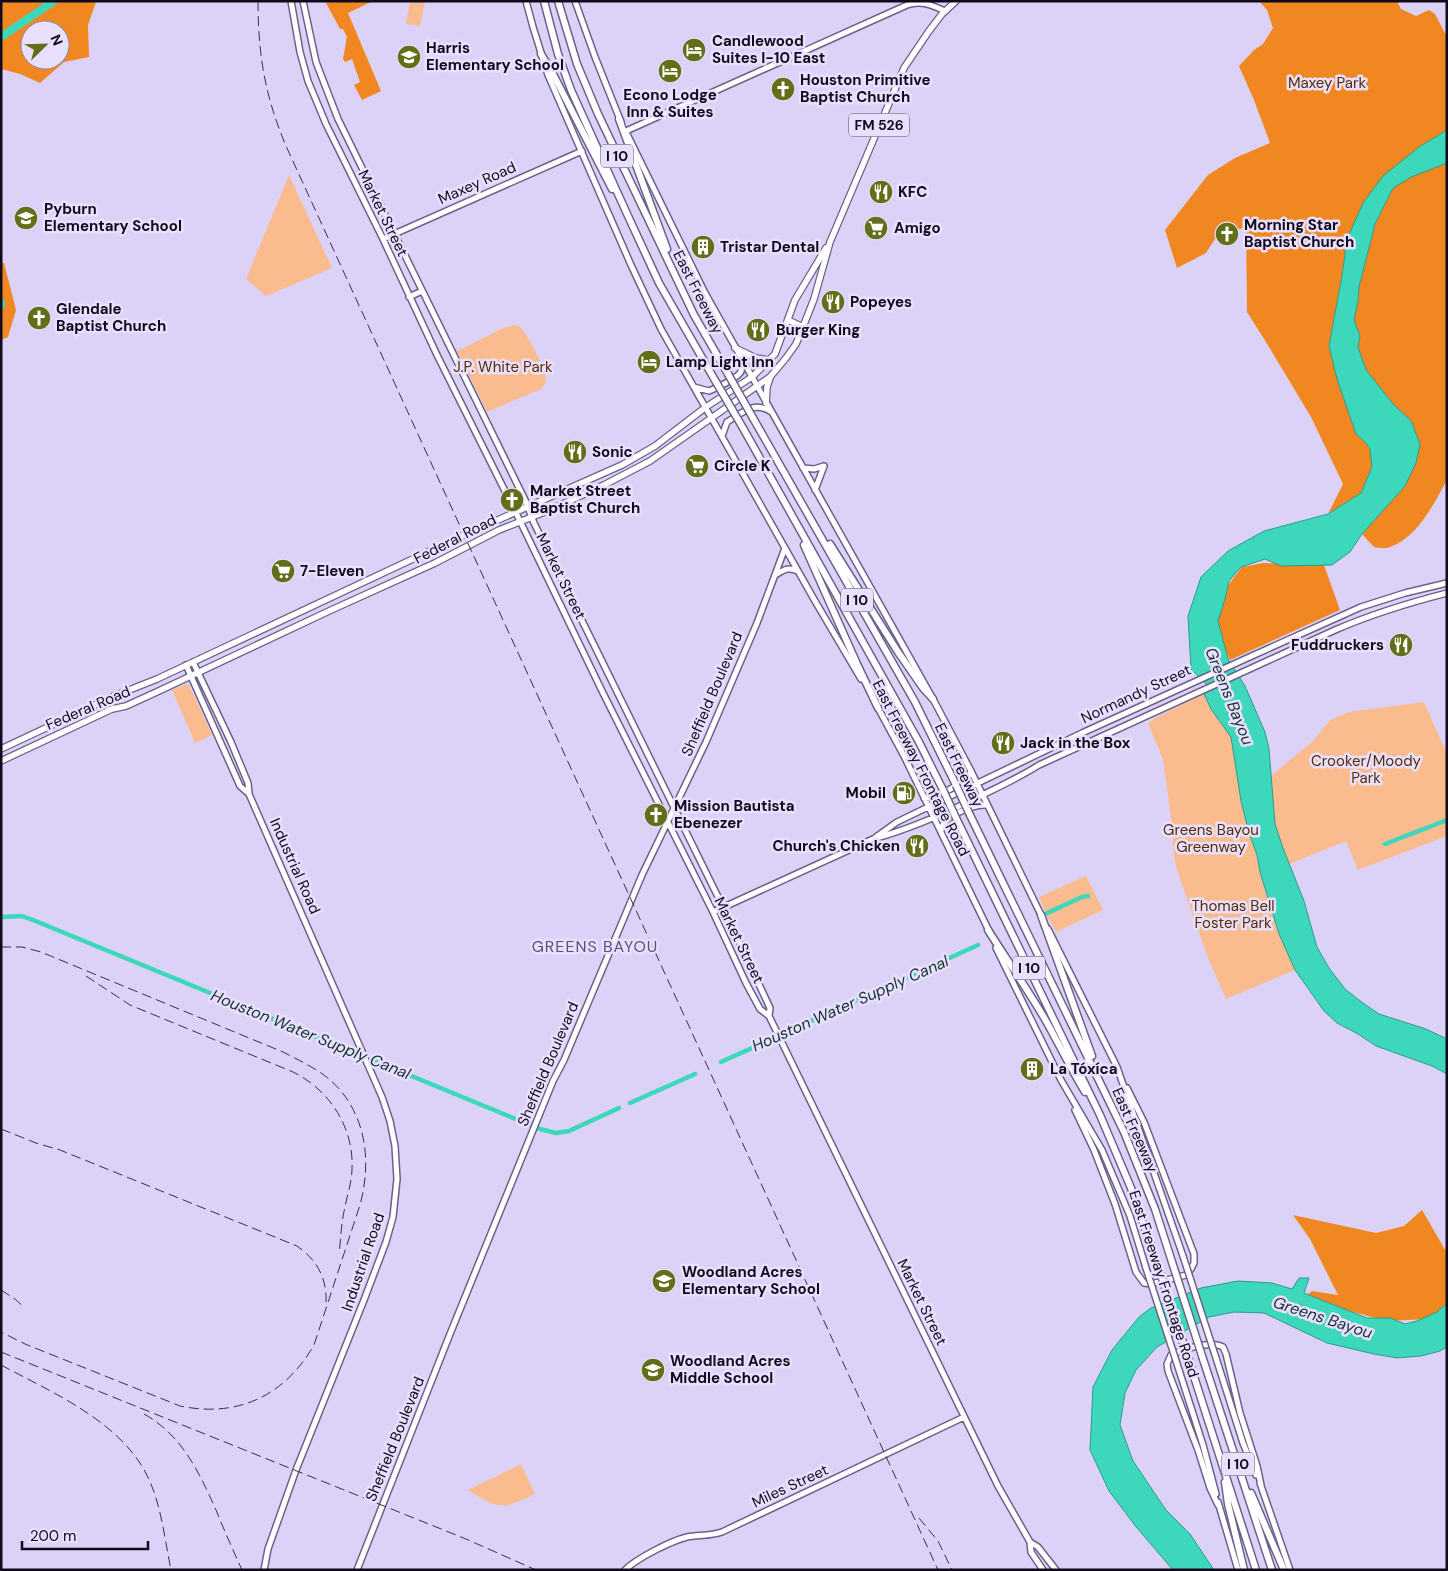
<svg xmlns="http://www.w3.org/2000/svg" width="1448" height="1571" viewBox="0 0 1448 1571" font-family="'DM Sans',sans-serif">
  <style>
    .green { fill: #fabc8e }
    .forest { fill: #f18720; fill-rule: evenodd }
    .water { fill: #3dd7bb; stroke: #309a8b }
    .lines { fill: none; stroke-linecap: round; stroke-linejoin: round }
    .canal { stroke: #3dd7bb; stroke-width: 4.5 }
    .river { stroke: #3dd7bb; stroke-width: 8 }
    .secondary-casing { stroke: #6d618b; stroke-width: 8 }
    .primary-casing { stroke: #6d618b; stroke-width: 8 }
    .highway-casing { stroke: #6d618b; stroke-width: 9 }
    .secondary { stroke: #fff; stroke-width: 5 }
    .primary { stroke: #fff; stroke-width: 5.5 }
    .highway { stroke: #fff; stroke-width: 6 }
    .rail { stroke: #373044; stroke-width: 1; stroke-dasharray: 10 5; stroke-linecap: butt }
    .secondary-bridge-casing { stroke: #6d618b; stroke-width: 8; stroke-linecap: butt }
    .highway-bridge-casing { stroke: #6d618b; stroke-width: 9; stroke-linecap: butt }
    .secondary-bridge { stroke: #fff; stroke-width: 5 }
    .highway-bridge { stroke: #fff; stroke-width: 6 }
    .labels { text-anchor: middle; stroke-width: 5; stroke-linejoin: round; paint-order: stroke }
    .shield { fill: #e8e0fe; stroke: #514a5e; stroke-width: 1 }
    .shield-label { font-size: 14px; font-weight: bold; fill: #100a1a }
    .poi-label { font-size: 15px; font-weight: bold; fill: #100a1a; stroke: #e8e0fe; text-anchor: start }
    .park-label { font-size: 15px; fill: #542b03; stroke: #e8e0fe }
    .street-label { font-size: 15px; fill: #100a1a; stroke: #e8e0fe }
    .water-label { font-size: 16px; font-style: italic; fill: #12312a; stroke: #e8e0fe }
    .neighbourhood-label { font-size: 16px; letter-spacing: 1px; fill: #5b4e77; stroke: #e8e0fe }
  </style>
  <rect width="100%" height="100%" fill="#dcd2f8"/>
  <path class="green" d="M410,1H425L420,26L406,24Z
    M289,175L332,268L266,296L246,279Z
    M515,325C519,326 519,326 522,329C529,337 546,370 546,380C546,385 543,387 539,390L487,412L457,351L503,328Z
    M186,684L189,685L212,735L195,743L172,690Z
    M1204,694L1211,709L1231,737L1260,872L1276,927L1295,970L1226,999L1208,958L1177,870L1174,857L1172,825L1163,759L1148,724L1155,718Z
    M1424,702L1447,754V836L1358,870L1346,841L1287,865L1275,832L1267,779L1313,741L1330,720L1349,712Z
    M1086,876L1103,910L1056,932L1049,919H1048L1039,897Z
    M521,1464L535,1494C501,1510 500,1510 468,1490Z"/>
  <path class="forest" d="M1,1H98L96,2L88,25L89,57L64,62L40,83L20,74L1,69ZM30,30H60V60H30Z
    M325,1H373L348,13L381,91L362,100L354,85L360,82L352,59L345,62L343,59L347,37L343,29H340Z
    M1259,1H1397L1401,9L1416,16L1429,10L1435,14L1447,37V130L1419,147L1347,239L1342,276L1329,346L1337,379L1356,434L1365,442L1370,449L1372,467L1361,493L1328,514L1343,484L1311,417L1266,342L1247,312L1246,228L1220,231L1206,253L1177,268L1165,230L1208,175L1235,158L1270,143L1254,100L1239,66L1254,50L1263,44L1273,28L1267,10Z
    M1447,163V480C1433,505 1418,537 1390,547C1386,549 1379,548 1374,547L1362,534L1405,485L1411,421L1393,404L1366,370L1358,347L1360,336L1354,320L1358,301L1359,287L1375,224L1393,188L1411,176Z
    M1,263H4L16,310L8,337L1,340Z
    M1263,563L1324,565L1340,610L1230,660L1218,637L1215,602L1242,567Z
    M1422,1210L1447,1253V1303L1430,1319L1386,1321L1303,1298L1312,1291L1338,1295L1310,1239L1293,1215L1376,1233L1404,1226Z"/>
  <path class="water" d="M1447,130V163L1411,177L1393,188L1375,224L1359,287L1358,301L1354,320L1360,336L1358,347L1366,370L1393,404L1411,421L1420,444L1416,463L1405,486L1362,534L1350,552L1332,565L1281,566L1265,559L1241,567L1229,581L1225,599L1218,621L1228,659L1245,686L1265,732L1269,749L1275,824L1283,848L1304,901L1317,947L1329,968L1345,989L1363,1003L1379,1014L1426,1029L1447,1039V1074L1432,1066L1376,1046L1358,1034L1337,1023L1324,1011L1295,970L1279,934L1260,872L1257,855L1249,833L1241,801L1231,737L1211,709L1204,694L1207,685L1191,669L1188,616L1201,577L1228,551L1264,531L1328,514L1361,493L1372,467L1370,449L1365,442L1356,434L1337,379L1329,346L1342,276L1347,239L1363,203L1383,176L1419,147Z
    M1299,1278H1309L1304,1293L1367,1318H1390L1405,1324L1417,1321L1437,1312L1447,1303V1347L1440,1351L1421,1356L1397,1358L1374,1354L1327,1343L1264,1313L1234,1312L1209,1317L1157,1347L1136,1370L1125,1393L1120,1425L1133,1461L1166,1510L1190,1534L1214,1570H1173L1137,1528L1109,1491L1090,1450L1093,1387L1112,1350L1139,1317L1151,1308L1201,1288L1238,1281L1272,1283L1292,1289Z"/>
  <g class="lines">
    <path class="canal" d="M1385,844L1447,820
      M1045,914L1082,897L1088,896
      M1,917L22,916L33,920L540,1129L556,1133L569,1131L619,1108
      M721,1062L978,945
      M630,1103L695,1074"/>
    <path class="river" d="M1,37L54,1
      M1,303V305"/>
    <g class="secondary-casing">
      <path id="secondary" d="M291,1L300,52L308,81L326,124L383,239L437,355L520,521L603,693L713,912L746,983L760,1009L769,1016L998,1486L1030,1542L1031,1552L1043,1570
        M303,1L316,62L338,119L526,502L534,523L723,907L770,1008L769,1016
        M526,1L533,27L548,75L631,265L661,329L815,601L861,679
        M575,1L595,57L621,122
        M626,131L907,5C921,0 931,5 945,11
        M627,134L705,293L933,699L971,771L1042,917
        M383,239L582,151
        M409,297L422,291
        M694,387L709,391C717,388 735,379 740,373C743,370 741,365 741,361
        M722,436L727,422C742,413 753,401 770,411
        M803,468L814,469L824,466
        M815,490L824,466
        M777,574C785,569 789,567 798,571
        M193,662L231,742L248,783L249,794L382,1097L390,1121L395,1146L397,1179L393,1217L386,1242L364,1300L296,1470L268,1549L264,1570
        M186,665L240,786L249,794
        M877,706L904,756L990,933
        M924,798L936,797L963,782L967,779L971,771
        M941,831C942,816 974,804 987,805
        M876,837L897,822L928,807L1082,733L1254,655L1361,607L1405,593L1447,583
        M713,912L873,839C907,830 939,816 970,801C994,789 1017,779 1039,765L1335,630C1372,614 1408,603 1447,593
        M1048,929L1117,1067L1183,1256
        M996,948L1061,1080L1102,1150L1130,1216L1146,1268
        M1075,1110L1094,1150L1115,1204L1136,1272L1144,1283L1151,1284L1186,1275L1191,1269L1194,1263V1254L1144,1122L1127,1088
        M1216,1358L1243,1443L1256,1475
        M1179,1370L1203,1445L1216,1494
        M1260,1483L1290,1570
        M1218,1502L1238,1570
        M1218,1505L1210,1488L1198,1450L1168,1371L1167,1364L1171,1355C1183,1349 1211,1340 1223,1347L1226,1354L1240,1413L1257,1466L1261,1485
        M1030,1542L1038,1547L1056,1570
        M357,1570L450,1334L553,1081L564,1060L642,875L706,742L757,623L785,548
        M625,1570C637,1558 671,1541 687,1537C699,1535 711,1536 722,1532L964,1417"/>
    </g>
    <g class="primary-casing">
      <path id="primary" d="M788,320L803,327
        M735,348L756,358L769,360
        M766,403L767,387L770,378
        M1,749L114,696L157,679L464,535L622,465L655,446L706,407L752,377L775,354L795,300L826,248
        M1,761L112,709L126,706L161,690L329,611L435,563L499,530L552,509L604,485L650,461L770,377L786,358L796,344L803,327L814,299L830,242L904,68L929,31L942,14L956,1"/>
    </g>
    <g class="highway-casing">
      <path id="highway" d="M544,1L558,54L571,90L628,216L659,283L716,382
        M558,1L577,64L598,114L694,315L728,374
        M541,54L553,74L612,189
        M619,119L667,249
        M753,418L915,702L956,785
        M743,428L919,742L943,790
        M830,544L898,652L923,688L933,699
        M804,545L857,664L878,708
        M970,815L1124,1132L1155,1209L1172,1262
        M957,820L1100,1115L1131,1188L1158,1266
        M1041,915L1092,1056
        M988,930C1007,960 1028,990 1046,1021C1059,1044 1071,1069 1085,1092
        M1203,1359L1272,1570
        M1190,1364L1256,1570
        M1225,1482L1228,1504L1244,1570
        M1251,1493L1284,1570"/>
    </g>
    <use href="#secondary" class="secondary"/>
    <use href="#primary" class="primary"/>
    <use href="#highway" class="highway"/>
    <path class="rail" d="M258,1C258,55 265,96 286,146L938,1570
      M1,947H22L41,952L283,1052C297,1059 311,1066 324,1075C365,1106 373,1158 360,1205L314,1345C285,1396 237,1418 180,1406L25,1344L1,1332
      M86,976L130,1005L293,1072C330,1090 354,1128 352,1169C352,1182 347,1195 345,1207C341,1223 341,1238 339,1254
      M1,1129L36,1143L60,1150L297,1246C317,1260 327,1278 326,1302
      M1,1290L15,1299L25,1308
      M1,1352L466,1539L536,1570
      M1,1365C55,1394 127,1424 151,1484C162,1511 165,1541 171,1570
      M144,1414C182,1435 199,1472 216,1510C224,1530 233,1550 242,1570
      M919,1518L938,1541L952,1570"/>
    <g class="secondary-bridge-casing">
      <path id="secondary-bridge" d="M1183,1256L1216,1358
        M1146,1268L1179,1370"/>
    </g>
    <g class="highway-bridge-casing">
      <path id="highway-bridge" d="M728,374L753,418
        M716,382L743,428
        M956,785L970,815
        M943,790L957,820
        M1172,1262L1203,1359
        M1158,1266L1190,1364"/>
    </g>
    <use href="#secondary-bridge" class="secondary-bridge"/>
    <use href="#highway-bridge" class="highway-bridge"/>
  </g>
  <defs>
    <g id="hotel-disc" transform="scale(1.25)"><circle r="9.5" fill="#626f18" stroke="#e8e0fe"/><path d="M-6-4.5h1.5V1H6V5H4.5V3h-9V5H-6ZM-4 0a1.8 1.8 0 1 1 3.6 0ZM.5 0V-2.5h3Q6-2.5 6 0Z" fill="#fff"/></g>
    <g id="school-disc" transform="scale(1.25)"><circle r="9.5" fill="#626f18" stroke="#e8e0fe"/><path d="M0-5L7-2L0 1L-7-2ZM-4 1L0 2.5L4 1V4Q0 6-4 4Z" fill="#fff"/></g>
    <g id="church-disc" transform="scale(1.25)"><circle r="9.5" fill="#626f18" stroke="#e8e0fe"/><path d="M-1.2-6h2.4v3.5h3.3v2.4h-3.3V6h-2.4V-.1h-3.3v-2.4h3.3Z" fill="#fff"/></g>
    <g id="restaurant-disc" transform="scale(1.25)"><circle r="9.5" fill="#626f18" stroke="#e8e0fe"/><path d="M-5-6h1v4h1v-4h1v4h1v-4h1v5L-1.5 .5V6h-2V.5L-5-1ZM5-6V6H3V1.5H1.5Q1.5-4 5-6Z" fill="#fff"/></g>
    <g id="supermarket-disc" transform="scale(1.25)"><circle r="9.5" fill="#626f18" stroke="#e8e0fe"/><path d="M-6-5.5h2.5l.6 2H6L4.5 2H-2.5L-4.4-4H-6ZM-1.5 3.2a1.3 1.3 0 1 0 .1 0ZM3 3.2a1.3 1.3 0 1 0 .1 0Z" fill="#fff"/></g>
    <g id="building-disc" transform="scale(1.25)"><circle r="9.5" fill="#626f18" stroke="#e8e0fe"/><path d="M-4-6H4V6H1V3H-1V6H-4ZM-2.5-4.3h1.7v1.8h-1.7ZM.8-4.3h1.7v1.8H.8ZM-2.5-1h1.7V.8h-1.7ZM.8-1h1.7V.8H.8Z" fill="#fff"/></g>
    <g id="fuel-disc" transform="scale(1.25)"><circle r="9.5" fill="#626f18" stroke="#e8e0fe"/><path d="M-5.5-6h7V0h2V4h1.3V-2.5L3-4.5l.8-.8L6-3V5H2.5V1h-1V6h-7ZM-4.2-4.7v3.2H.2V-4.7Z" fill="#fff"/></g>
  </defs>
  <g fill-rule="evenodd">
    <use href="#hotel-disc" x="694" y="50"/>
    <use href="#school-disc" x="409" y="57"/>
    <use href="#hotel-disc" x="670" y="71"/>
    <use href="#church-disc" x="783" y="89"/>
    <use href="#restaurant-disc" x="881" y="192"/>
    <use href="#school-disc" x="26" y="218"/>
    <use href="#supermarket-disc" x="876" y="228"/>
    <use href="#church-disc" x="1227" y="234"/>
    <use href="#building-disc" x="703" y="247"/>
    <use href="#restaurant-disc" x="833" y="302"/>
    <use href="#church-disc" x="39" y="318"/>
    <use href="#restaurant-disc" x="758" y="330"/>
    <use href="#hotel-disc" x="649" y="362"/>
    <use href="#restaurant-disc" x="575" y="452"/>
    <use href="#supermarket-disc" x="697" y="466"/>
    <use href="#church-disc" x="512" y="500"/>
    <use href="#supermarket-disc" x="283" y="571"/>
    <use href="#restaurant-disc" x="1401" y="645"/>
    <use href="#restaurant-disc" x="1003" y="743"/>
    <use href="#fuel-disc" x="904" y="793"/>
    <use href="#church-disc" x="656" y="815"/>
    <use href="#restaurant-disc" x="917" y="846"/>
    <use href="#building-disc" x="1032" y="1069"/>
    <use href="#school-disc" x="664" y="1281"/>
    <use href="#school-disc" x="653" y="1370"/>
  </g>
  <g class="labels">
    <g class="shield">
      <rect x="849" y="113.5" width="60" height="23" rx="4"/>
      <rect x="601" y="144.5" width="32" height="23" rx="4"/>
      <rect x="841" y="588.5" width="32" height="23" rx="4"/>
      <rect x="1013" y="956.5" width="32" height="23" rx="4"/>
      <rect x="1222" y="1452.5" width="32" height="23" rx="4"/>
    </g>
    <g class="shield-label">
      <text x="879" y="130">FM 526</text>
      <text x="617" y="161">I 10</text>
      <text x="857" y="605">I 10</text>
      <text x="1029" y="973">I 10</text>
      <text x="1238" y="1469">I 10</text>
    </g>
    <g class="poi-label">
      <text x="712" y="46">Candlewood<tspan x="712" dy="17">Suites I-10 East</tspan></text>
      <text x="426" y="53">Harris<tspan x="426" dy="17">Elementary School</tspan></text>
      <text x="800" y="85">Houston Primitive<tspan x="800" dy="17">Baptist Church</tspan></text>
      <text x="670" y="100" text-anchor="middle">Econo Lodge<tspan x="670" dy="17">Inn &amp; Suites</tspan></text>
      <text x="898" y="197">KFC</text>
      <text x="44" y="214">Pyburn<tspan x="44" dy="17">Elementary School</tspan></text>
      <text x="1244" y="230">Morning Star<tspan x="1244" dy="17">Baptist Church</tspan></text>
      <text x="894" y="233">Amigo</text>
      <text x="720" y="252">Tristar Dental</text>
      <text x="850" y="307">Popeyes</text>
      <text x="56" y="314">Glendale<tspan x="56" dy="17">Baptist Church</tspan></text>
      <text x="776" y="335">Burger King</text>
      <text x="666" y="367">Lamp Light Inn</text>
      <text x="592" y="457">Sonic</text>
      <text x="714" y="471">Circle K</text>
      <text x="530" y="496">Market Street<tspan x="530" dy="17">Baptist Church</tspan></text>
      <text x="300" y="576">7-Eleven</text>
      <text x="1384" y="650" text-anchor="end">Fuddruckers</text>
      <text x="1020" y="748">Jack in the Box</text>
      <text x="886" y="798" text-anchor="end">Mobil</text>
      <text x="674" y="811">Mission Bautista<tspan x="674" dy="17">Ebenezer</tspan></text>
      <text x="900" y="851" text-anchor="end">Church's Chicken</text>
      <text x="1050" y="1074">La Tóxíca</text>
      <text x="682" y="1277">Woodland Acres<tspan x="682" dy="17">Elementary School</tspan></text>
      <text x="670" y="1366">Woodland Acres<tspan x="670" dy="17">Middle School</tspan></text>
    </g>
    <g class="park-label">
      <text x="1327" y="88">Maxey Park</text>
      <text x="503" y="372">J.P. White Park</text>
      <text x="1366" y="766">Crooker/Moody<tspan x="1366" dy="17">Park</tspan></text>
      <text x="1211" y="835">Greens Bayou<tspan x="1211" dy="17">Greenway</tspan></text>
      <text x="1233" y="911">Thomas Bell<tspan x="1233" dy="17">Foster Park</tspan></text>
    </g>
    <g class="street-label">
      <text transform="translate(477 183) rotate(-24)" y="5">Maxey Road</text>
      <text transform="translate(383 213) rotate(64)" y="5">Market Street</text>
      <text transform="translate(698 292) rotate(63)" y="5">East Freeway</text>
      <text transform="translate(455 539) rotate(-27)" y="5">Federal Road</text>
      <text transform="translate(561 576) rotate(64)" y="5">Market Street</text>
      <text transform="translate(712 694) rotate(-67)" y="5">Sheffield Boulevard</text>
      <text transform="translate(1136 694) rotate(-25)" y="5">Normandy Street</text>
      <text transform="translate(88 708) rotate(-23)" y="5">Federal Road</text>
      <text transform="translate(959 765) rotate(64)" y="5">East Freeway</text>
      <text transform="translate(921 768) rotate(63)" y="5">East Freeway Frontage Road</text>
      <text transform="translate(295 866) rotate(66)" y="5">Industrial Road</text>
      <text transform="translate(739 940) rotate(64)" y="5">Market Street</text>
      <text transform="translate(548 1064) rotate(-67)" y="5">Sheffield Boulevard</text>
      <text transform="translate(1135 1130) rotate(66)" y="5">East Freeway</text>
      <text transform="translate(363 1262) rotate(-71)" y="5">Industrial Road</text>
      <text transform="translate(1164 1284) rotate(72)" y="5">East Freeway Frontage Road</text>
      <text transform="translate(922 1302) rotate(64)" y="5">Market Street</text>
      <text transform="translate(395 1439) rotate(-68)" y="5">Sheffield Boulevard</text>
      <text transform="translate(790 1486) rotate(-25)" y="5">Miles Street</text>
    </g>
    <g class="water-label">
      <text transform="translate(1230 696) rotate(68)" y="6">Greens Bayou</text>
      <text transform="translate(850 1003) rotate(-24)" y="6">Houston Water Supply Canal</text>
      <text transform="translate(311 1034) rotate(22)" y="6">Houston Water Supply Canal</text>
      <text transform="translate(1323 1317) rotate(18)" y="6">Greens Bayou</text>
    </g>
    <g class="neighbourhood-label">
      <text x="595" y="952">GREENS BAYOU</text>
    </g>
  </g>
  <rect width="1448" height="1571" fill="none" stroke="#100a1a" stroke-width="5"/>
  <g transform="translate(45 45) rotate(67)"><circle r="24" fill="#e8e0fe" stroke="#928aa3"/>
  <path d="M0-4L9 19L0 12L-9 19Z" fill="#626f18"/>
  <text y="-8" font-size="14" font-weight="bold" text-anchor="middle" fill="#100a1a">N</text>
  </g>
  <path d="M22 1541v8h126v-8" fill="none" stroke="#100a1a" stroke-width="2.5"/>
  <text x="30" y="1541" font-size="15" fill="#100a1a" stroke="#e8e0fe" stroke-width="4" paint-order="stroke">200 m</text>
</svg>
